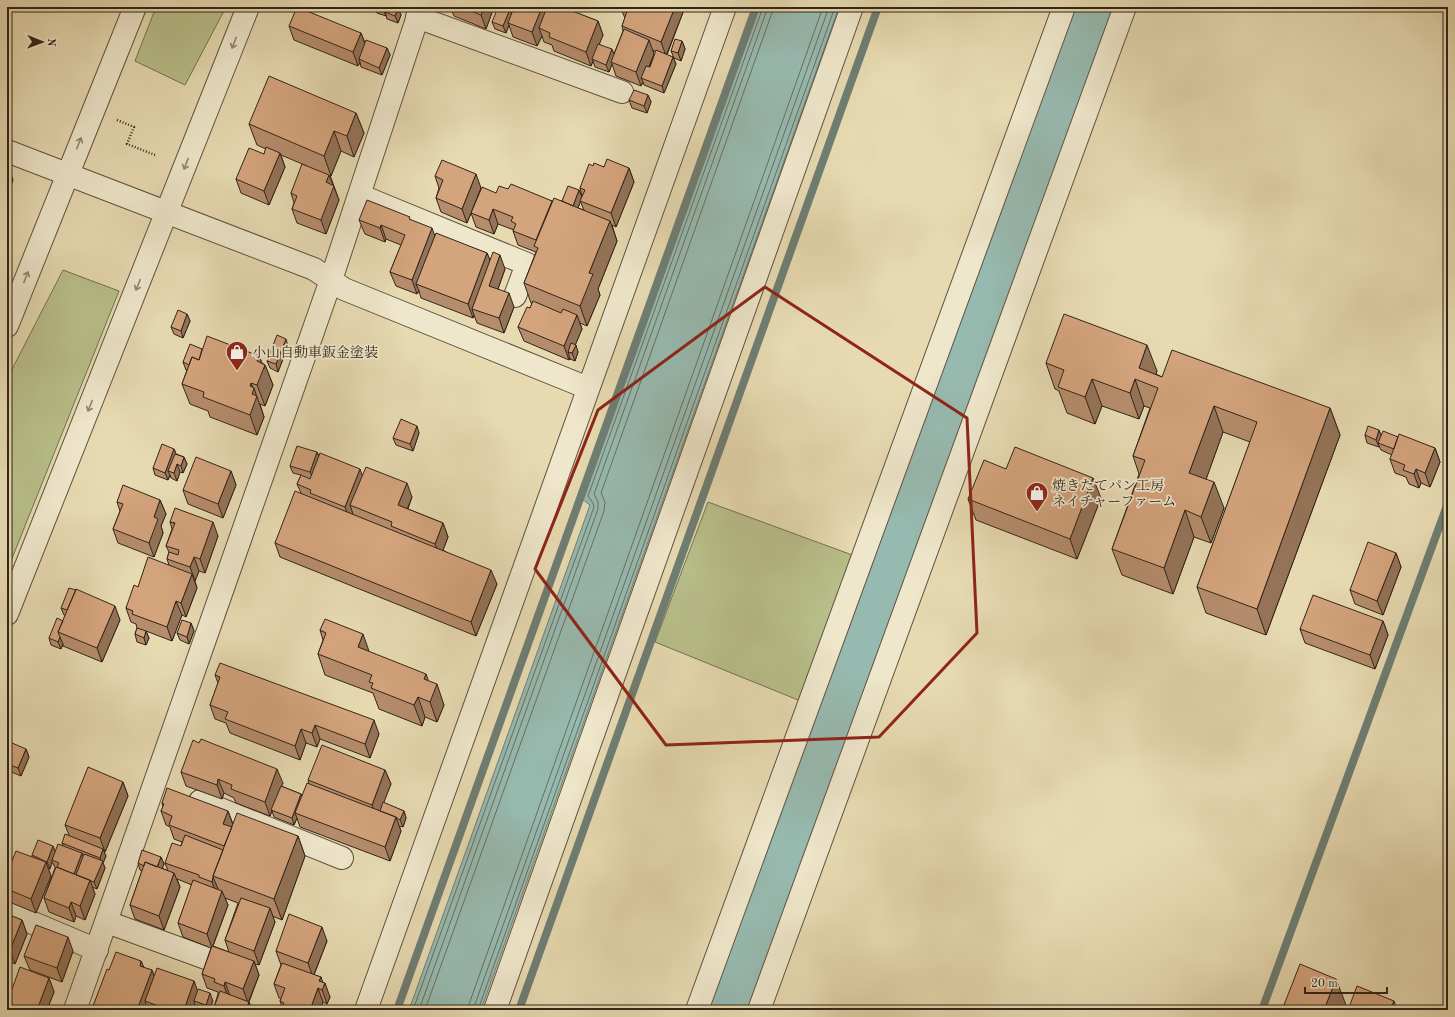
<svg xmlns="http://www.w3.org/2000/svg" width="1455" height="1017" viewBox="0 0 1455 1017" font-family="'Old Standard TT','Noto Serif JP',serif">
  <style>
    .green { fill: #b8bf8a; stroke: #747252 }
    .water { fill: #97bab0; stroke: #6e7e74 }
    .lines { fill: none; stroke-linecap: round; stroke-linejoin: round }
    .shore { stroke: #646f65; stroke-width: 1 }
    .stream { stroke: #6e7e74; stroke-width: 8 }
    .river { stroke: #97bab0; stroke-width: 49 }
    .minor-casing { stroke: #5e5240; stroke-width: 24 }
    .path { stroke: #31241a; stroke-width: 2.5; stroke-dasharray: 1 2; stroke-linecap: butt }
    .minor { stroke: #efe7cc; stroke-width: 22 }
    .wall { fill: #b68d6c; stroke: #31241a; fill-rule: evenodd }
    .shaded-wall { fill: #947358; stroke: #31241a }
    .building { fill: #d4a47d; stroke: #31241a }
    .oneway { stroke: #908673 }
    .marked { fill: none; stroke: #8f2418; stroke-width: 3; stroke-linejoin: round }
    .labels { text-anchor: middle; stroke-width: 3.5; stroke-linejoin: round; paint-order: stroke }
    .poi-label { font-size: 14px; fill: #31241a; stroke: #efe7cc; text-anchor: start }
  </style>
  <rect width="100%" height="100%" fill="#e7dab1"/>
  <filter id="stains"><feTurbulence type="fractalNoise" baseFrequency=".005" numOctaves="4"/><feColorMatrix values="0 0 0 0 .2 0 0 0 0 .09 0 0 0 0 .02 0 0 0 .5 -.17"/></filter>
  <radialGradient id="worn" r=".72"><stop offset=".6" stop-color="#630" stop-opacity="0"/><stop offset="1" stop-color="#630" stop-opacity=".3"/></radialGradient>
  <path class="green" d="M156,7H226L185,85L135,61Z
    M63,270L119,291L7,571V379Z
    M708,502L855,556L803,702L655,642Z"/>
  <path class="water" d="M759,7H839L481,1010H409L590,505L582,499Z"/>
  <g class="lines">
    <path class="shore" d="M413,1010L594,507L593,503L588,496L763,7
      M419,1010L598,509V502L594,494L768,7
      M425,1010L604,511L605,502L601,493L774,7
      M467,1010L823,7
      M473,1010L829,7
      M478,1010L835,7"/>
    <path class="stream" d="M397,1010L756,7
      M519,1010L878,7
      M1262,1010L1448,503"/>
    <path class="river" d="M725,1010L1089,7"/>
    <g class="minor-casing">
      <path id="minor" d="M417,17L622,92
        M7,151L314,269L344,289L588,388
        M359,195L527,264L515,296
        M7,326L135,7
        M7,614L248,7
        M200,801L342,858
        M7,912L97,950
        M107,922L211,960
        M75,1010L331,280L421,7
        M366,1010L725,7
        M495,1010L852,7
        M697,1010L1064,7
        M759,1010L1125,7"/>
    </g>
    <path class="path" d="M117,120L134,127L127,144L155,155"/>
    <use href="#minor" class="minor"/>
  </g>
  <path class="wall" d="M375,7H396L398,8L401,15L398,23L387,19L386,15V16L377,13Z
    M450,7H494L486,29L454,16Z
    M510,7H566V9L598,21L603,35L599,44L614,54L623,31L622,26L625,18L621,9L622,7H685L667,55L673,57L676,64L664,93L644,85L643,82L641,86L616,76L612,64L609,72L595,67L593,61L591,66L554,51L552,45L544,42L542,36L537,46L513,37L509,25L506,33L495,29L492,22L510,9L512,14V12ZM653,50L656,52L650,67H649L654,54Z
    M289,26L361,33L365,43L387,48L390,55L382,75L361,67L360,62L358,66L294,40Z
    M682,41L685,49L681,61L674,58L671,51Z
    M648,95L651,102L647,113L632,108L629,100Z
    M356,113L364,133L354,157L341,151L331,176L330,175L339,200L326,234L297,223L292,209L294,203L291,193L307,166L281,155L285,167L269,205L241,193L236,179L264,154L266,149L257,145L249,124Z
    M593,166L629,168L634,182L616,227L612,225L617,241L598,289L600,295L587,326L580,323L582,329L575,345L578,352L575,361L570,359V358L569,360L524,341L518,327L530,308L532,304L531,303L524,283L536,252L518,245L513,231L514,230L498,224L494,234L476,227L471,213L496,193L508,189L552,201H562L579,190L582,197L578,208L584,210L580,201L582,196L580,188Z
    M435,176L481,188L467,223L441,212L436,198L439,188Z
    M359,220H411L435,235L487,253L490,260L505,269L498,289L514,307L504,333L477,323L474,315L473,318L421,298L419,291L417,294L396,286L390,272L401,245L386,239L385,242L365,234Z
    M187,314L190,321L183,338L174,334L171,327Z
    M288,346L278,372L270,368L267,361Z
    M202,349L259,356L262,363L265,365L273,385L265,406L260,404L264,417L257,435L210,417L208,411L190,404L182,384L187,370H186L183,362Z
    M1046,363L1157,371L1156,374L1162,377L1330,408L1340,435L1266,635L1206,613L1197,587L1250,442L1223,432L1206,479L1224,508L1211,543L1194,537L1173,594L1122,575L1112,549L1139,474L1133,456L1150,408L1144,406L1139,419L1102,406L1095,424L1067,413L1059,391L1055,389Z
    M1379,430L1381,436L1398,437L1435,448L1440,462L1430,487L1421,483L1419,488L1409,484L1406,477L1395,473L1390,459L1392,455L1381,450L1379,446V447L1367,443L1365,435Z
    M419,433L413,451L396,445L393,438Z
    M174,449L176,454L184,457L187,464L183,473L180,472L177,481L171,478L170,475L168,480L155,475L153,468Z
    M317,452L319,456L412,497L408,509L443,523L448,537L443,550L497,584L476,636L280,557L275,543L301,493L297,484L301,475L293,473L290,466Z
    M1006,469L1101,498L1077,559L976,520L968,499Z
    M231,471L236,485L223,518L188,504L183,490Z
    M160,500L166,514L161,526L163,533L154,557L118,543L113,529L120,511L117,502Z
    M170,522L218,536L205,573L199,571L195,581L197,588L186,617L182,615L172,641L146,631L149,638L146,645L137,642L135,634L137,628L136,624L131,622L126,608L138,587L169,565L167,559L169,552L166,546L172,529Z
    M1396,553L1401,567L1383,615L1355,604L1350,590Z
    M61,608L120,620L102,662L63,646V644L61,649L51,645L49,638L63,621L65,616L64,615Z
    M1383,621L1388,635L1375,669L1305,643L1300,629Z
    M191,623L194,631L189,644L180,640L177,633Z
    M320,630L369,652L429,681L444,705L437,722L425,717L422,726L379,709L373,693L325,675L318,654L323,640Z
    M215,675L379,734L370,758L320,739L317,747L306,743L300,760L230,733L226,723L215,719L210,705L218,683Z
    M26,749L29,757L21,776L7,770V756Z
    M385,770L391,784L383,803L404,811L406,818L403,827L399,826L401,831L390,861L300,827L297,818L294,825L274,817L272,811L270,816L236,803L234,798L224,793L222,799L186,786L181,772L283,783L281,786L301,794L302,796L309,784L308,780Z
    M123,782L128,796L105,852H104L106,856L103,863L105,868L97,889L92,887L95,894L85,920L76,916L74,922L49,912L44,898L55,868V867L52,862L50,869L48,868L51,876L36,913L7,901V873L32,857V855L55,852L63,846L62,843L69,835L65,825Z
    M162,803L228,811L233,824L298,836L305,856L282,920L272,916L275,922L259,965L255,964L259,975L249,1002L251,1007L267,1010H213L218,994V992L207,988L202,974L211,948L183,937L178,923L192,885L177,879L180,887L164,930L135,919L130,905L142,871L140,870L138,863L161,857L164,864L162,868L168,871L165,863L181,846L182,842L174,839L170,827L166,825L161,811L163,807ZM225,898L238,903L225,940L229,952L213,946L228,905Z
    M7,914L22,920L27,934L15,964L8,961L10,967L7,974Z
    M327,941L314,975L321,977L322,982L330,997L327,1004L323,1002L320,1010H281L282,1007L280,1001L281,999L279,998L274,984L281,965L276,951Z
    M73,951L62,982L30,970L24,956Z
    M141,961L144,968L152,970L154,976L194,981L197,991L213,1001L209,1010H202L196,1008L195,1005L194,1010H148V1009V1010H95L93,1006L109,970Z
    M49,978L54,992L47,1010H9L7,1002Z"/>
  <path class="shaded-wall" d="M384,7H388L385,12L386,15V16L383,9Z
    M484,7H494L486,29L481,15Z
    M542,7H550L539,28L542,36L537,46L532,32Z
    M675,7H685L666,56L661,42Z
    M398,8L401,15L398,23L395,16Z
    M510,9L512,16L508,23L509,25L506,33L503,26Z
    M598,21L603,35L593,60L592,59L593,61L591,66L586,52Z
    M361,33L366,47L359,59L360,62L358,66L353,52Z
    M649,40L654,54L644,79L641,78L643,82L641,86L636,72Z
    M682,41L685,49L681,61L678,53Z
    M387,48L390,55L382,75L379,68Z
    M612,49L615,56L611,62L612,64L609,72L606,65Z
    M673,57L676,64L664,93L662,86Z
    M648,95L651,102L647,113L644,106Z
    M356,113L364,133L354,157L347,136Z
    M334,131L341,151L331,176L324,156Z
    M280,153L285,167L269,205L264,191Z
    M8,166L13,180L7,196V169Z
    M629,168L634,182L616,227L611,213Z
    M476,174L481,188L467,223L462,209Z
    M329,175L339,200L326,234L321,220L326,182Z
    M579,190L582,197L575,216L572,209Z
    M493,209L498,224L494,234L489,220Z
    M610,221L617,241L598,289L600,295L587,326L580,306L589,273Z
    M381,225L386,239L385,242L380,228Z
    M432,228L437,242L416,284L419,291L417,294L412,280Z
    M487,253L493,267L472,309L474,315L473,318L468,304Z
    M500,255L505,269L494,300L489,286Z
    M509,293L514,307L504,333L499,318Z
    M187,314L190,321L183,338L181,331Z
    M577,315L582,329L572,353L568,352L570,358L569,360L564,346Z
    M286,339L288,346L278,372L276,364Z
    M576,345L578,352L575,361L572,353Z
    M1147,345L1157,371L1152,386L1139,368Z
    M259,356L264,369L265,365L273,385L265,406L257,385V361Z
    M1092,379L1102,406L1095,424L1085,397Z
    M1135,379L1144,406L1139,419L1130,393Z
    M251,383L254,390V388L264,417L257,435L250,415V386Z
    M1214,406L1223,432L1199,499L1189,473Z
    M1330,408L1340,435L1266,635L1257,609Z
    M417,426L419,433L413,451L410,444Z
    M1379,430L1382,438L1378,443L1379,446V447L1376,440Z
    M1435,448L1440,462L1430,487L1425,473Z
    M174,449L177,456L168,471L170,475L168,480L165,473Z
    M317,452L320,459L313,479L310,472Z
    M184,457L187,464L183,473L181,466Z
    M177,464L180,472L177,481L174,473Z
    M360,469L365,483L350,505L353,514L350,521L345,507Z
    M1416,469L1421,483L1419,488L1414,474Z
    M231,471L236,485L223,518L218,504Z
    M1093,478L1101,498L1077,559L1070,539Z
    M1214,482L1224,508L1211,543L1201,517Z
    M407,483L412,497L403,519L398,505Z
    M160,500L166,514L161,526L163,533L154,557L149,543L154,517Z
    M1185,510L1194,537L1173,594L1164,568Z
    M213,522L218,536L205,573L200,559Z
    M443,523L448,537L440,558L435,544Z
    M1396,553L1401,567L1383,615L1377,601Z
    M194,557L199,571L195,581L190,567Z
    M491,570L497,584L476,636L471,622Z
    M192,574L197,588L186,617L181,603Z
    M176,601L182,615L172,641L167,627Z
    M115,606L120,620L102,662L97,648Z
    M1383,621L1388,635L1375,669L1370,655Z
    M191,623L194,631L189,644L187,637Z
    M146,631L149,638L146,645L144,638Z
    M363,634L370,654L358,647Z
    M60,637L63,644L61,649L58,642Z
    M426,674L433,693L437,684L444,705L437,722L430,702L424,679Z
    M418,697L425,717L422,726L414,705Z
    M374,720L379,734L370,758L365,744Z
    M315,725L320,739L317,747L312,733Z
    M301,729L306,743L300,760L295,746Z
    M26,749L29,757L21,776L18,768Z
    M277,769L283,783L272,810H271L272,811L270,816L265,802Z
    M385,770L391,784L377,820L372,805Z
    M218,779L224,793L222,799L217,785Z
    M123,782L128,796L105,852L100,838Z
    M301,794L304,801L295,813L297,818L294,825L292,818Z
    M228,811L233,825L232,828L223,824Z
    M404,811L406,818L403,827L400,820Z
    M396,817L401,831L390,861L385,847Z
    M298,836L305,856L282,920L274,899Z
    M53,846L56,853L52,860V862L50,869L47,862Z
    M103,849L106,856L103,863L105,868L97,889L94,882L102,863L100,858Z
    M82,853L85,860L78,878L74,874Z
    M161,857L164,864L159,877L156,870Z
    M46,862L51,876L36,913L31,899Z
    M174,873L180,887L164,930L159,916Z
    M213,877L219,891L217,896L212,882Z
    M90,880L95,894L85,920L80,906Z
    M222,891L228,905L212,948L207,934Z
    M71,902L76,916L74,922L69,908Z
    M270,908L275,922L259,965L254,951Z
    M22,920L27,934L15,964L10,950Z
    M322,927L327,941L313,977L308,963Z
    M68,937L73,951L62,982L57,968Z
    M7,959L10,967L7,974Z
    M141,961L147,975L140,966Z
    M254,961L259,975L248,1003L243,989Z
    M152,970L157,984L145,1001L148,1010H137Z
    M321,977L324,986L325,983L330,997L327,1004L319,981Z
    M49,978L54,992L47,1010H37Z
    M1336,979L1346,1005L1344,1010H1324Z
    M194,981L199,995L194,1001L195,1005L194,1010H184Z
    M225,982L230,996L229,1000L224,986Z
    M318,988L323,1002L320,1010H310Z
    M210,993L213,1001L209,1010H207L206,1005Z
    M1394,1001L1397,1010H1390Z
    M249,1002L252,1010H246Z"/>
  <path class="building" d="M297,7L361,33L353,52L289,26Z
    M378,7H384L383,9Z
    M387,7H396L398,8L395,16L385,12Z
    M461,7H484L481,15Z
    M498,7H505L510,9L503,26L492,22Z
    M513,7H542L532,32L508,23L514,7Z
    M547,7H562L598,21L586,52L549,37L550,33L539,28Z
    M622,7H675L661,42L622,26L627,11L621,9Z
    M624,29L649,40L636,72L611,62Z
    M675,39L682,41L678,53L671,51Z
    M366,40L387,48L379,68L359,59Z
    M598,44L612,49L606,65L592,59Z
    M656,50L673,57L662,86L641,78L646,66L650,67Z
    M269,76L356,113L347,136L334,131L324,156L249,124Z
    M634,90L648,95L644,106L629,100Z
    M266,147L280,153L264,191L236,179L249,148L264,154Z
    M607,159L629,168L611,213L580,201L585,190L580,188L589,164L593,166L594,163L604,167Z
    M442,160L476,174L462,209L436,198L443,180L435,176Z
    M302,164L329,175L326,182L334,186L321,220L292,209L297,196L291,193Z
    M511,184L552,201L536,240L513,231L516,224L511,221L513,217L493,209L489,220L471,213L482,187L496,193L499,186L508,189Z
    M568,186L579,190L573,206L562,201Z
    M554,198L610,221L589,273L593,274L580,306L524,283L538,248L534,246Z
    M367,200L410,217L409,219L432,228L412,280L390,272L405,235L381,225L380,228L359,220Z
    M436,233L487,253L468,304L416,284Z
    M493,252L500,255L489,286L509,293L499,318L472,309Z
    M533,301L561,313L563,309L577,315L564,346L518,327L527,307L530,308Z
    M178,310L187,314L181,331L171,327Z
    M1064,314L1147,345L1139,368L1162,377L1172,350L1330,408L1257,609L1197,587L1257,422L1214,406L1189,473L1214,482L1201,517L1185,510L1164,568L1112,549L1145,460L1133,456L1158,388L1135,379L1130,393L1092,379L1085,397L1058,387L1064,370L1046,363Z
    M277,335L286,339L276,364L267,361Z
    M207,336L259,356L257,361L265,365L257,385L251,383L250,386L254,388L252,394L257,396L250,415L203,397L204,392L182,384L192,357L199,360Z
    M571,343L576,345L572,353L568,352Z
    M190,344L202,349L199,360L192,357L189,365L183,362Z
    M401,419L417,426L410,444L393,438Z
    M1368,426L1379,430L1376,440L1365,435Z
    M1383,431L1398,437L1394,449L1378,443Z
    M1399,434L1435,448L1425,473L1416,469L1414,474L1403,470L1405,465L1390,459Z
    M162,444L174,449L165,473L153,468Z
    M297,446L317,452L310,472L290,466Z
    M1015,447L1093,478L1070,539L968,499L984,460L1006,469Z
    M320,453L360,469L345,507L310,493L311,490L297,484L301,475L310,479Z
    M175,454L184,457L181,466L177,464L174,473L168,471Z
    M196,457L231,471L218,504L183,490Z
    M366,467L407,483L398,505L443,523L435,544L391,526L392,522L350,505Z
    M123,485L160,500L154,517L158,519L149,543L113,529L123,504L117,502Z
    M295,491L491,570L471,622L275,543Z
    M175,508L213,522L200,559L194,557L190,567L167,559L169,552L178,555L179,550L166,546L175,523L170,522Z
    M1368,542L1396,553L1377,601L1350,590Z
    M148,557L192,574L181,603L176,601L167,627L132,614L133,611L126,608L134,585L138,587Z
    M69,588L76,590L67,610L61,608Z
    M76,589L115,606L97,648L58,632Z
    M1313,595L1383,621L1370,655L1300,629Z
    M57,618L63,621L58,632L60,637L58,642L49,638Z
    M325,619L363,634L358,647L426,674L424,679L437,684L430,702L418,697L414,705L371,688L373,683L369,682L372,675L318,654L326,633L320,630Z
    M182,620L191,623L187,637L177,633Z
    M137,628L146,631L144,638L135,634Z
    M220,663L374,720L365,744L315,725L312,733L301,729L295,746L225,719L228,712L210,705L220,677L215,675Z
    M201,739L277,769L265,802L231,789L232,785L218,779L217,785L181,772L193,740L199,743Z
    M12,743L26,749L18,768L7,764V756Z
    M322,745L385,770L372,805L308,780Z
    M88,767L123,782L100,838L65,825Z
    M307,783L396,817L385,847L295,813Z
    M281,786L301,794L292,818L271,810Z
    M167,788L228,811L223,824L232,827L224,846L169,825L172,816L161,811L164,804L162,803Z
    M383,802L404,811L400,820L397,818L396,817L380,811Z
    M237,813L298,836L274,899L213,876Z
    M65,834L103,849L100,858L62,843Z
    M185,835L223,850L213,876V877L212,882L199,877V875L165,863L172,843L181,846Z
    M38,840L53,846L47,862L32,855Z
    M58,844L82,853L74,874L57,867L59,863L52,860Z
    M142,850L161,857L157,867L145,862L144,866L138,863Z
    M16,851L46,862L31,899L7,889V873Z
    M84,854L103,861L94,882L76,875Z
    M145,862L174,873L159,916L130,905Z
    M56,867L90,880L80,906L71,902L69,908L44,898Z
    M193,880L222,891L207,934L178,923Z
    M241,898L270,908L254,951L225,940Z
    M7,914L22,920L10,950L7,949Z
    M289,914L322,927L308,963L276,951Z
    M36,925L68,937L57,968L24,956Z
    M212,946L254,961L243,989L225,982L224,986L214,982L215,979L202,974Z
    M116,952L141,961L140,966L152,970L137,1010H106L93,1006L107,969L109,970Z
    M282,963L321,977L319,981L325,983L322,990L318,988L310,1010H303L300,1009L299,1010H281L284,1003L280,1001L285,988L274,984Z
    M1300,964L1336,979L1324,1010H1282Z
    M20,967L49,978L37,1010H26L7,1003Z
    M157,968L194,981L184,1010H169L145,1001Z
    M1357,986L1394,1001L1390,1010H1348Z
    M198,989L210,993L206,1005L194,1001Z
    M220,991L249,1002L246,1010H213Z
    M252,1005L267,1010H250Z"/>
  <defs><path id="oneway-shaft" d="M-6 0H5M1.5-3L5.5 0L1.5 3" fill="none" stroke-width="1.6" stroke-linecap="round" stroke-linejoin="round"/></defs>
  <g class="oneway">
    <use href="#oneway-shaft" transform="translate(234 43) rotate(111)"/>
    <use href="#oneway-shaft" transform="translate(79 143) rotate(-68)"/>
    <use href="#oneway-shaft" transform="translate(186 164) rotate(111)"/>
    <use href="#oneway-shaft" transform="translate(26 277) rotate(-69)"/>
    <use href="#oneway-shaft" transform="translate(138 285) rotate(112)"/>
    <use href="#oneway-shaft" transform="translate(90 406) rotate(112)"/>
  </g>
  <path class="marked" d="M765,287L967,418L977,633L879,737L666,745L535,569L598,410Z"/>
  <defs>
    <g id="shop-pin" transform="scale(1.15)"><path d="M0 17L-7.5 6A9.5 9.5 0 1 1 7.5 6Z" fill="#8f2418" stroke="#efe7cc"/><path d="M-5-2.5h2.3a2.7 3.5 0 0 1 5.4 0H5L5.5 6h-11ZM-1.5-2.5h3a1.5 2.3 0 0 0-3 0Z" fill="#fff"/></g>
  </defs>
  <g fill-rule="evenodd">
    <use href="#shop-pin" x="237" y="352"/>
    <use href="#shop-pin" x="1037" y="493"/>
  </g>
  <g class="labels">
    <g class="poi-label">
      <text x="252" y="357">小山自動車鈑金塗装</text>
      <text x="1052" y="490">焼きたてパン工房<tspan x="1052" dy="16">ネイチャーファーム</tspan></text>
    </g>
  </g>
  <rect width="1455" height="1017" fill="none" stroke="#e7dab1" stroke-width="24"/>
  <rect x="8" y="8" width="1439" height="1001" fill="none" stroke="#31241a" stroke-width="2"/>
  <rect x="12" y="12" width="1431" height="993" fill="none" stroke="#31241a"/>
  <g transform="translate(42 42) rotate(91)" stroke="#efe7cc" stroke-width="3" paint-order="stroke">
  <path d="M0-3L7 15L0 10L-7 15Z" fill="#31241a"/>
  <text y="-6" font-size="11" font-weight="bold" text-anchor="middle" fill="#31241a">N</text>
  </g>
  <path d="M1305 987v6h82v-6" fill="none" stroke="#31241a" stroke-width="2"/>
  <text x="1311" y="987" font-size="12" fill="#31241a" stroke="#efe7cc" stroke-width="3" paint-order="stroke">20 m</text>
  <rect width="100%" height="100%" filter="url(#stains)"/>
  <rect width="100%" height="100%" fill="url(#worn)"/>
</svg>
